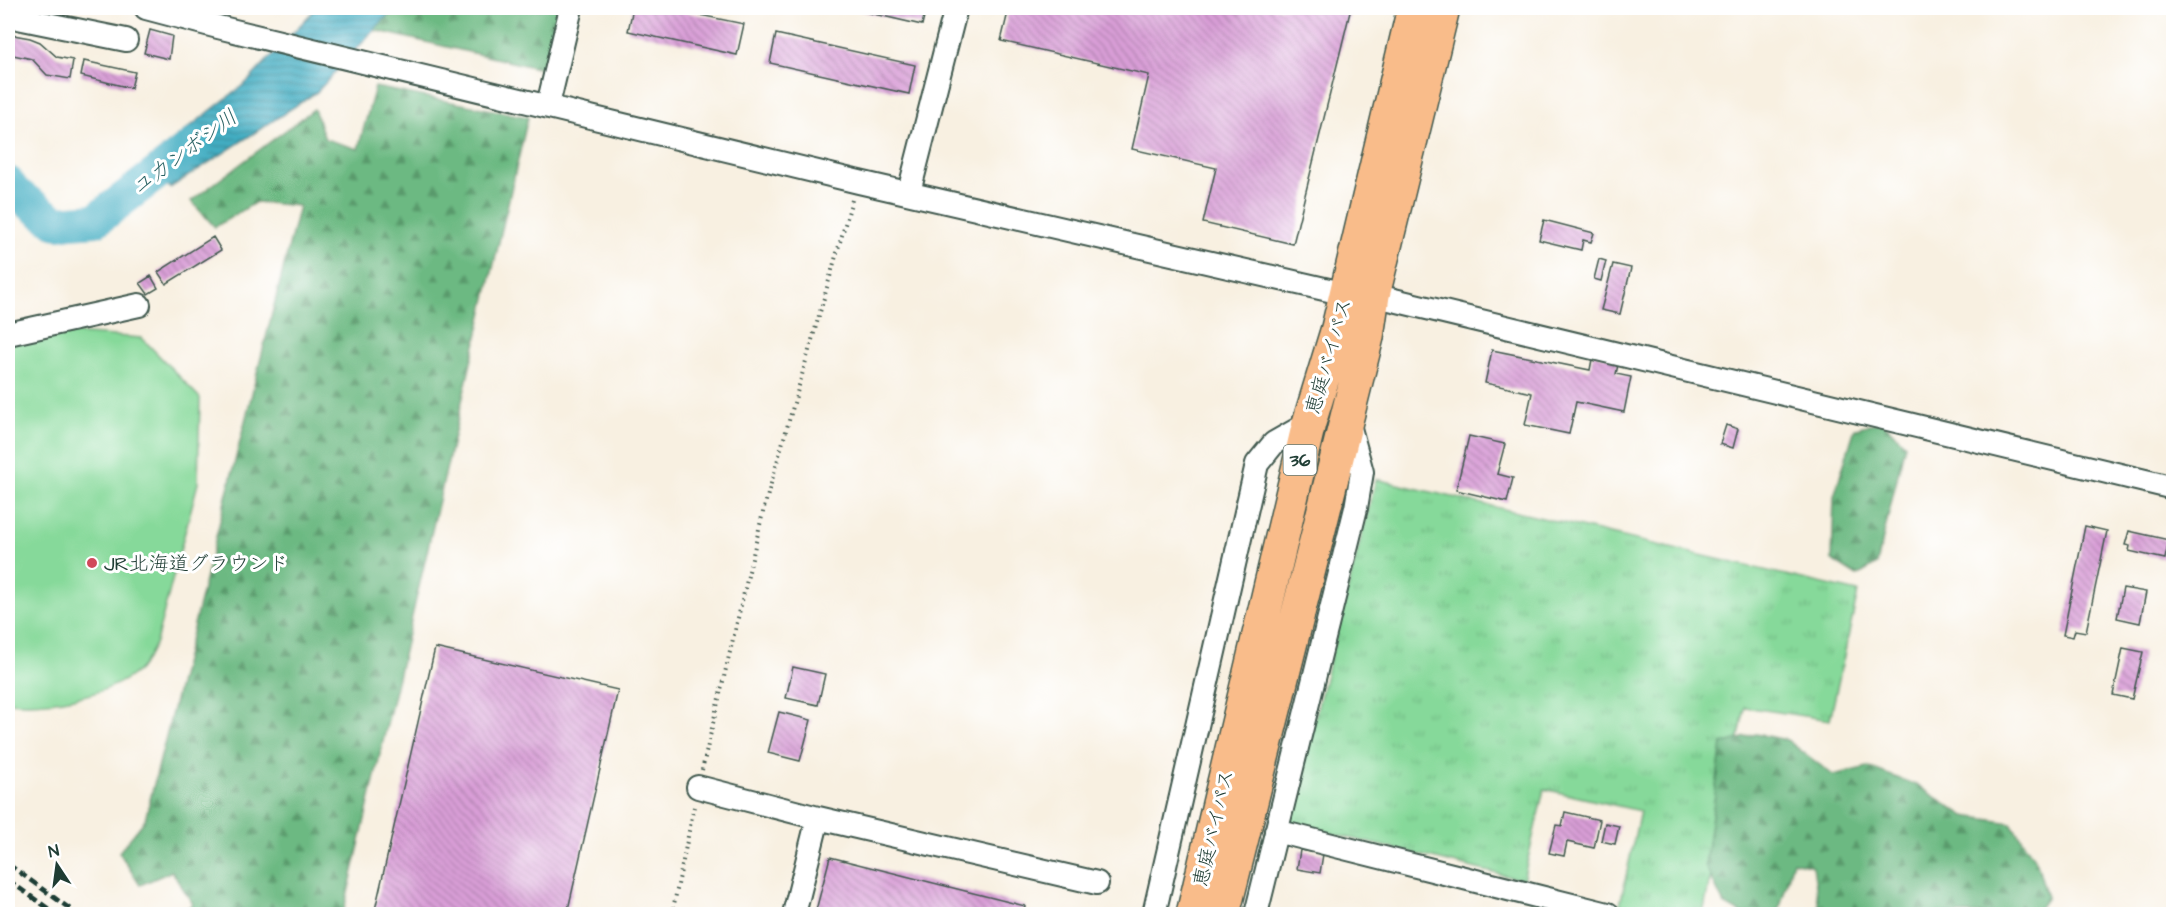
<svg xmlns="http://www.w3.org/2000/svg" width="2181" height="922" viewBox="0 0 2181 922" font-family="'Architects Daughter','Klee One',sans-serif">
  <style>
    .grass { fill: url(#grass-tufts); stroke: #528b67; stroke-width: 1.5 }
    .forest { fill: url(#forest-firs); stroke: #467b5b; stroke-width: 1.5 }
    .pitch { fill: #86d99a; stroke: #528b67; stroke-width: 1.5 }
    .water { fill: url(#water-rules); stroke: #31757b; stroke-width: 1.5 }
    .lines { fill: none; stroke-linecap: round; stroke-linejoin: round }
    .river { stroke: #43adc2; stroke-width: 34 }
    .building { fill: url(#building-back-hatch) }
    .minor-casing { stroke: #40584e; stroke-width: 26 }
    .highway-casing { stroke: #40584e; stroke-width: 36 }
    .path { stroke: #40584e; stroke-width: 4; stroke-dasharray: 1.5 4.5; stroke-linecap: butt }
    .minor { stroke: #fff; stroke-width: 22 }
    .highway { stroke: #f9bc8a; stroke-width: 33 }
    .rail { stroke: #1f3d34; stroke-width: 4.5; stroke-dasharray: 9 4.5; stroke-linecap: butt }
    .poi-dot { fill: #d1495b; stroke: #fff; stroke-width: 2 }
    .labels { text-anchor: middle; stroke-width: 6; stroke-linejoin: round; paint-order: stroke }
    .shield { fill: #fff; stroke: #627771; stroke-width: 1.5 }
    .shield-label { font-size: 18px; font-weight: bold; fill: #1f3d34 }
    .street-label { font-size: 20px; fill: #1f3d34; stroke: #fff }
    .poi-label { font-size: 20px; fill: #1f3d34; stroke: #fff; text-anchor: start }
    .water-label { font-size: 21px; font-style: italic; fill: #2c6466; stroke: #fff }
  </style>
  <defs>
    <pattern id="grass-tufts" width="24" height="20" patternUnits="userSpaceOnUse" patternTransform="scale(1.5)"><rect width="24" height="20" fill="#86d99a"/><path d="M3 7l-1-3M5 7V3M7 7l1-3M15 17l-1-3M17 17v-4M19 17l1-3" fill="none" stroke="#73bb85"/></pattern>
    <pattern id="forest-firs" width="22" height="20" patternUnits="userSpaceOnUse" patternTransform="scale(1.5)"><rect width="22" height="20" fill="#6cb982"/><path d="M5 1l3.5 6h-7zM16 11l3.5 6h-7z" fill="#58986b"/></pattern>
    <pattern id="water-rules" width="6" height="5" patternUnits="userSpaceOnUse" patternTransform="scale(1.5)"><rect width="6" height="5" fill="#43adc2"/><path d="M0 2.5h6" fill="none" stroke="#378e9e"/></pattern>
    <pattern id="building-back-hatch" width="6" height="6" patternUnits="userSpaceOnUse" patternTransform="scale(1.5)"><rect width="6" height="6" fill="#d99ed7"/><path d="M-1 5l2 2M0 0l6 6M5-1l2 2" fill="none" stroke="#af82af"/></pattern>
  </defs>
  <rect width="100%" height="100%" fill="#fff"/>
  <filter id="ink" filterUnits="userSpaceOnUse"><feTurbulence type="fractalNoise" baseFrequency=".0167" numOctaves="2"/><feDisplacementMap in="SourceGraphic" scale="12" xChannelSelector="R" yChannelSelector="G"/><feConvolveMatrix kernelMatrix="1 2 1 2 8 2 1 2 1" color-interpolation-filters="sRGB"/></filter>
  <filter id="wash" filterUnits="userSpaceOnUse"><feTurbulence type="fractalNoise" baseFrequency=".008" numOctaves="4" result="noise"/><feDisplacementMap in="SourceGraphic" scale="24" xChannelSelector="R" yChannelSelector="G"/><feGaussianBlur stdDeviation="1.35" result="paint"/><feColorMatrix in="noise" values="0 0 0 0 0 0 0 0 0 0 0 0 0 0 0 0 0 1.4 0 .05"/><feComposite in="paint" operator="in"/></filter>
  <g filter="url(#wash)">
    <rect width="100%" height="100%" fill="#f8f0e1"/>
    <path class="grass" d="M1376,479L1858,592L1830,720L1745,707L1703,914H1664L1620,905L1640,811L1544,789L1523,880L1288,823Z"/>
    <path class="forest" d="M445,8H561L546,70L374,30L388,15Z
      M375,87L528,117L343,914H179L193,904L172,871L140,885L119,852L145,820L299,206L256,202L215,227L191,201L314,109L325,139L358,149Z
      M1882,421L1905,444L1877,564L1857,576L1832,560L1834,496L1855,428Z
      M1756,734L1787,740L1833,775L1868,767L1916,785L1965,816L2011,823L2037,863L2047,897L2035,914H1820L1813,866L1793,861L1778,914H1742L1724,904L1705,865L1722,744Z"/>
    <path class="pitch" d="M60,332L142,338L200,398L198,483L156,642C151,652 145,665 136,672C106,697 45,706 8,702V342Z"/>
    <path class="water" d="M316,8H445L388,15L317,92L170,188L149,159L247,82Z"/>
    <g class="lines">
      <path class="river" d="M8,183L14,192L57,223L96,220L196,143"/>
    </g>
    <g id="blocks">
      <path class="building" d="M633,8H666L744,24L737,55L628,31Z
        M848,8H926L922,25Z
        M1009,8H1351L1293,244L1203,223L1216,168L1132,149L1149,75L1001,41Z
        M150,30L172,36L169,59L144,53Z
        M8,34L30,38L40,42L57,57L73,60L70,79L47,75L32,59L8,54Z
        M776,34L915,65L909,94L770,63Z
        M84,61L135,72L131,88L81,76Z
        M1544,220L1594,233L1591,242L1583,240L1581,250L1539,240Z
        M213,237L221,250L166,284L158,272Z
        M1599,259L1606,261L1601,281L1594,279Z
        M1613,264L1631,268L1620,314L1601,310Z
        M151,276L158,288L148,294L140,283Z
        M1492,350L1590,370L1593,354L1619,360L1616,374L1631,377L1624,412L1576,402L1569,434L1525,425L1532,393L1485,383Z
        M1726,425L1738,429L1733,448L1720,444Z
        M1469,436L1505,444L1497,474L1513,478L1507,502L1456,490Z
        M2085,526L2107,531L2086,632L2075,630L2073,637L2063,635Z
        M2129,531L2169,540L2165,559L2129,551L2130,546L2125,545Z
        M2123,588L2146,592L2140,623L2117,618Z
        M435,648L618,690L567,914H374Z
        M2123,648L2143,652L2132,699L2113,695Z
        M793,667L825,674L818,705L786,698Z
        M779,712L811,720L800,761L768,753Z
        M1565,812L1600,820L1594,848L1567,842L1564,856L1549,853L1556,825L1562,826Z
        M1605,823L1619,826L1615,844L1601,841Z
        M1300,850L1323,854L1320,873L1297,869Z
        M830,857L1025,906L1023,914H815Z"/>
    </g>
  </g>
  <g filter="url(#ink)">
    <use href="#blocks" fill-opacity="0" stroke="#40584e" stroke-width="1.5"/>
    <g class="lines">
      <g class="minor-casing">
        <path id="minor" d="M146,8L218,27L859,182L1346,294L1373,295L2174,488
          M8,16L126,40
          M548,105L571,8
          M909,192L956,8
          M8,334L139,305
          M698,787L818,818L1097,883
          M1276,831L1608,914
          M794,914L818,818
          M1154,914L1257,464L1274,443L1309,423
          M1256,914L1356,508L1362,472L1348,421"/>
      </g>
      <g class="highway-casing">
        <path id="highway" d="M1193,914L1309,423L1338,328L1414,8
          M1223,914L1367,337L1373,295L1443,8"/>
      </g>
      <path class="path" d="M702,770L764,508L852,200
        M672,914L694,807"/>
      <use href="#minor" class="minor"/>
      <use href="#highway" class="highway"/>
      <path class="rail" d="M8,864L77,914
        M8,880L56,914"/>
    </g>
  </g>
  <circle class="poi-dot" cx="92" cy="563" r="6"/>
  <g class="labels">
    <rect class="shield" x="1283.5" y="445" width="33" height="30" rx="4.5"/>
    <g class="shield-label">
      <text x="1300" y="466">36</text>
    </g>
    <g class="street-label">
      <text transform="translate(1328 356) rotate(-74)" y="7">恵庭バイパス</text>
      <text transform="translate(1213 828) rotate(-77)" y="7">恵庭バイパス</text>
    </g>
    <g class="poi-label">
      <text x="104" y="570">JR北海道グラウンド</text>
    </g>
    <g class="water-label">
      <text transform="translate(184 152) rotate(-37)" y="7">ユカンボシ川</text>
    </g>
  </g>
  <rect width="2181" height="922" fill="none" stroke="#fff" stroke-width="30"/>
  <g transform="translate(57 865) rotate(347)" stroke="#ffffff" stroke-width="4.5" paint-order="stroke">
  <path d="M0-4.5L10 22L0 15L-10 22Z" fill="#1f3d34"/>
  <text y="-9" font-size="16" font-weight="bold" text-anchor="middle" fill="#1f3d34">N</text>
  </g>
</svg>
